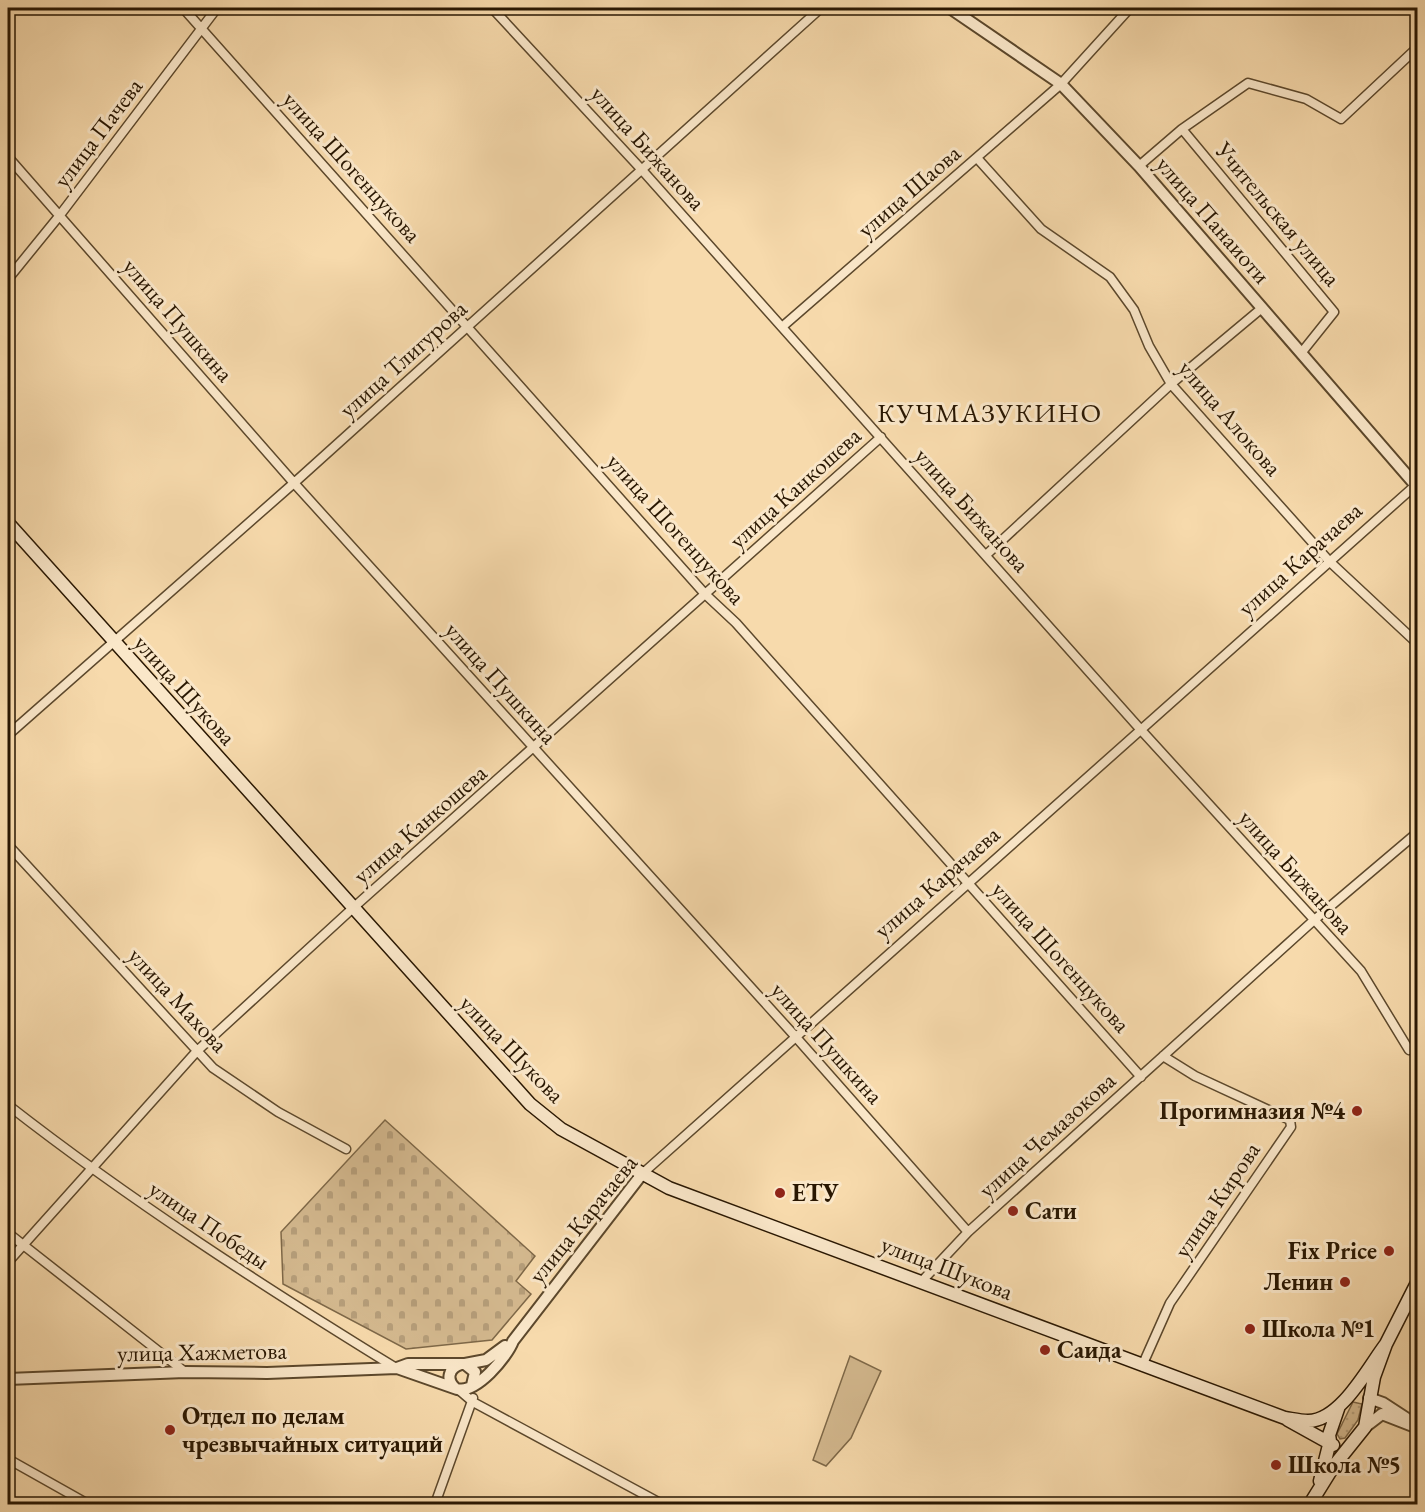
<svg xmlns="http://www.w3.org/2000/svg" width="1425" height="1512" viewBox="0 0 1425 1512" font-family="'EB Garamond',serif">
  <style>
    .grass { fill: url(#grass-dots); stroke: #7e6848; stroke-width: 1.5 }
    .cemetery { fill: url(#cemetery-stones); stroke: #7e6848; stroke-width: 1.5 }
    .park { fill: #d4b98f; stroke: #7e6848; stroke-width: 1.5 }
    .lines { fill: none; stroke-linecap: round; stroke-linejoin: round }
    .minor-casing { stroke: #5c482c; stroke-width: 11 }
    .tertiary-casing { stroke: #5c482c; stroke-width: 14 }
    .secondary-casing { stroke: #291702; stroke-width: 15 }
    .minor { stroke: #fae7c9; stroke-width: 8 }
    .tertiary { stroke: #fae7c9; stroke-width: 10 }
    .secondary { stroke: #fae7c9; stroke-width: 12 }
    .poi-dot { fill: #8f2418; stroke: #fae7c9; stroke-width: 2 }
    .labels { text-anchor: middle; stroke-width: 6; stroke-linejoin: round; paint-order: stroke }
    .street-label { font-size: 24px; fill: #291702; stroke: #fae7c9 }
    .poi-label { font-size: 24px; font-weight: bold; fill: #291702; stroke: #fae7c9; text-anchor: start }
    .quarter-label { font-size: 27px; letter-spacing: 1.5px; fill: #291702; stroke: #fae7c9 }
  </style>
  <defs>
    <pattern id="grass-dots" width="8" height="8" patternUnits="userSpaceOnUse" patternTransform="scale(1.5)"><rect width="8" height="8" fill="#d4b98f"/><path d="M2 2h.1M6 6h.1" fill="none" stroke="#b69e7a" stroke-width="1.8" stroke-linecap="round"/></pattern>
    <pattern id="cemetery-stones" width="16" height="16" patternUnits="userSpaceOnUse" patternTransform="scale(1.5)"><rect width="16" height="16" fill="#d4b98f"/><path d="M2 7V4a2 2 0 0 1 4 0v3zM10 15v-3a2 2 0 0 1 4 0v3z" fill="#b69e7a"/></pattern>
  </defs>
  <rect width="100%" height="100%" fill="#f7daac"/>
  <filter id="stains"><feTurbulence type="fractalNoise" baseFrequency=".00333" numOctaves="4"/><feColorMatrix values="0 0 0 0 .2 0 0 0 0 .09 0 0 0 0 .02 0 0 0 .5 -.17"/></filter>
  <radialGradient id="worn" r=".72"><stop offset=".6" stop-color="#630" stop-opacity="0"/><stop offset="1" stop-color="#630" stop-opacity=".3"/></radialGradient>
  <path class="grass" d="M1353,1402L1362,1404L1358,1420L1345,1438L1340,1439L1337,1434Z"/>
  <path class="cemetery" d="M385,1120L535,1256L516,1281L531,1294L492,1340L406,1349L283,1284L281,1232Z"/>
  <path class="park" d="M850,1356L881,1371L851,1438L826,1466L813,1460Z"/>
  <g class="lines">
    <g class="minor-casing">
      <path id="minor" d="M183,8L705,594L736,623L1141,1077
        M492,8L642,170L1141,730L1361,971L1409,1050
        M1182,129L1334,312L1302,352
        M8,157L294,483L794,1035L968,1232
        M977,158L1041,229L1110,277L1134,310L1149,346L1171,384L1329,561L1418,644
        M1139,166L1182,129L1248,83L1306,99L1341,119L1418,47
        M8,279L60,215L217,8
        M782,327L1061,84L1130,8
        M986,555L1171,384L1262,308
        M8,735L294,483L821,8
        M8,845L213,1068L278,1112L346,1149
        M8,1105C131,1201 263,1286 396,1368
        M642,1174L1418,483
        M8,1233L185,1372
        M8,1262L197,1051L353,908L881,437
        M922,1281L968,1232L1313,921L1418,832
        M1142,1366L1170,1303L1291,1127L1290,1120L1195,1076L1163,1056
        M459,1390L473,1402L662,1504
        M8,1459L88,1504
        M435,1504L473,1398"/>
    </g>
    <g class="tertiary-casing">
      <path id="tertiary" d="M950,8L1061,84L1139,166L1418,488
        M465,1364L486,1360L505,1346
        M397,1368L408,1364H465L475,1372L472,1385
        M8,1379L185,1372L267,1373L397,1368L457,1389C476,1394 507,1357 513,1341L642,1174
        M455,1388C446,1380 448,1368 461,1364
        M1369,1398L1383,1403L1406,1418
        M1365,1427L1382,1414L1418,1428"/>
    </g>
    <g class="secondary-casing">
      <path id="secondary" d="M8,523L530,1104L561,1129L669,1188L1285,1418C1292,1419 1301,1421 1308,1421C1341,1421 1369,1366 1386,1344
        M1288,1420L1333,1445
        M1320,1481L1330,1441L1329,1435L1339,1406
        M1310,1504L1333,1467L1365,1427L1374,1377L1386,1344L1418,1281"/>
    </g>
    <use href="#minor" class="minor"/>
    <use href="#tertiary" class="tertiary"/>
    <use href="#secondary" class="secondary"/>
  </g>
  <g class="poi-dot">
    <circle cx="1357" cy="1111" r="6"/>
    <circle cx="780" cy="1193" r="6"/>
    <circle cx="1013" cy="1211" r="6"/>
    <circle cx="1389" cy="1251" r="6"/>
    <circle cx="1345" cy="1282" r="6"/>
    <circle cx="1250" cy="1329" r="6"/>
    <circle cx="1045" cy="1350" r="6"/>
    <circle cx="170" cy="1430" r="6"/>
    <circle cx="1276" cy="1465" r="6"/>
  </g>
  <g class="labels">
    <g class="street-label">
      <text transform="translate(98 133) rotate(-53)" y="8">улица Пачева</text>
      <text transform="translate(648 148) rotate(48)" y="8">улица Бижанова</text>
      <text transform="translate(352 167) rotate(48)" y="8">улица Шогенцукова</text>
      <text transform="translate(909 191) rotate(-41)" y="8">улица Шаова</text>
      <text transform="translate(1278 214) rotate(50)" y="8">Учительская улица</text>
      <text transform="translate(1213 220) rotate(49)" y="8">улица Панаиоти</text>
      <text transform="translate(178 320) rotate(49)" y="8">улица Пушкина</text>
      <text transform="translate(403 359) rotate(-42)" y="8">улица Тлигурова</text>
      <text transform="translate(1230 418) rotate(49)" y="8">улица Алокова</text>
      <text transform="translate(795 488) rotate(-42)" y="8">улица Канкошева</text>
      <text transform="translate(972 510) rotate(48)" y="8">улица Бижанова</text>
      <text transform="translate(676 529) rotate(48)" y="8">улица Шогенцукова</text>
      <text transform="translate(1300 559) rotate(-42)" y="8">улица Карачаева</text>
      <text transform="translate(501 683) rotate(48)" y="8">улица Пушкина</text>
      <text transform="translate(185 690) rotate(48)" y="8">улица Шукова</text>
      <text transform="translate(420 824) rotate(-41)" y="8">улица Канкошева</text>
      <text transform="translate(1296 872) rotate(48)" y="8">улица Бижанова</text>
      <text transform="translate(937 882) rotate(-41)" y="8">улица Карачаева</text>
      <text transform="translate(1061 957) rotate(48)" y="8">улица Шогенцукова</text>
      <text transform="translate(178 1000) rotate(47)" y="8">улица Махова</text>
      <text transform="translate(827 1043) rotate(48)" y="8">улица Пушкина</text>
      <text transform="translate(512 1049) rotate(46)" y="8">улица Шукова</text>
      <text transform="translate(1047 1135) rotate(-42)" y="8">улица Чемазокова</text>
      <text transform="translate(1217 1200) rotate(-56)" y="8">улица Кирова</text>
      <text transform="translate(583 1219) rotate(-51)" y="8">улица Карачаева</text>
      <text transform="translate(209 1225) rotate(34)" y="8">улица Победы</text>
      <text transform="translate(947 1268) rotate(21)" y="8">улица Шукова</text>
      <text transform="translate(202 1352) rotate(-1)" y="8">улица Хажметова</text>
    </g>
    <g class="poi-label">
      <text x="1345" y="1119" text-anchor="end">Прогимназия №4</text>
      <text x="792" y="1201">ЕТУ</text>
      <text x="1025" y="1219">Сати</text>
      <text x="1377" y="1259" text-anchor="end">Fix Price</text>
      <text x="1333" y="1290" text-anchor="end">Ленин</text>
      <text x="1262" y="1337">Школа №1</text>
      <text x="1057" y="1358">Саида</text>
      <text x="182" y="1424">Отдел по делам<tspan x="182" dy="28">чрезвычайных ситуаций</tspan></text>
      <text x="1288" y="1473">Школа №5</text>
    </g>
    <g class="quarter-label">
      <text x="990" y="422">КУЧМАЗУКИНО</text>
    </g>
  </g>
  <rect width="1425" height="1512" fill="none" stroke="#f7daac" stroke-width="30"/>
  <rect x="9" y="9" width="1407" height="1494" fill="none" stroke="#291702" stroke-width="3"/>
  <rect x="15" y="15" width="1395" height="1482" fill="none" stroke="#291702" stroke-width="1.5"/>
  <rect width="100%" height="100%" filter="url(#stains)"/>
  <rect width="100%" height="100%" fill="url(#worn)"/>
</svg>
